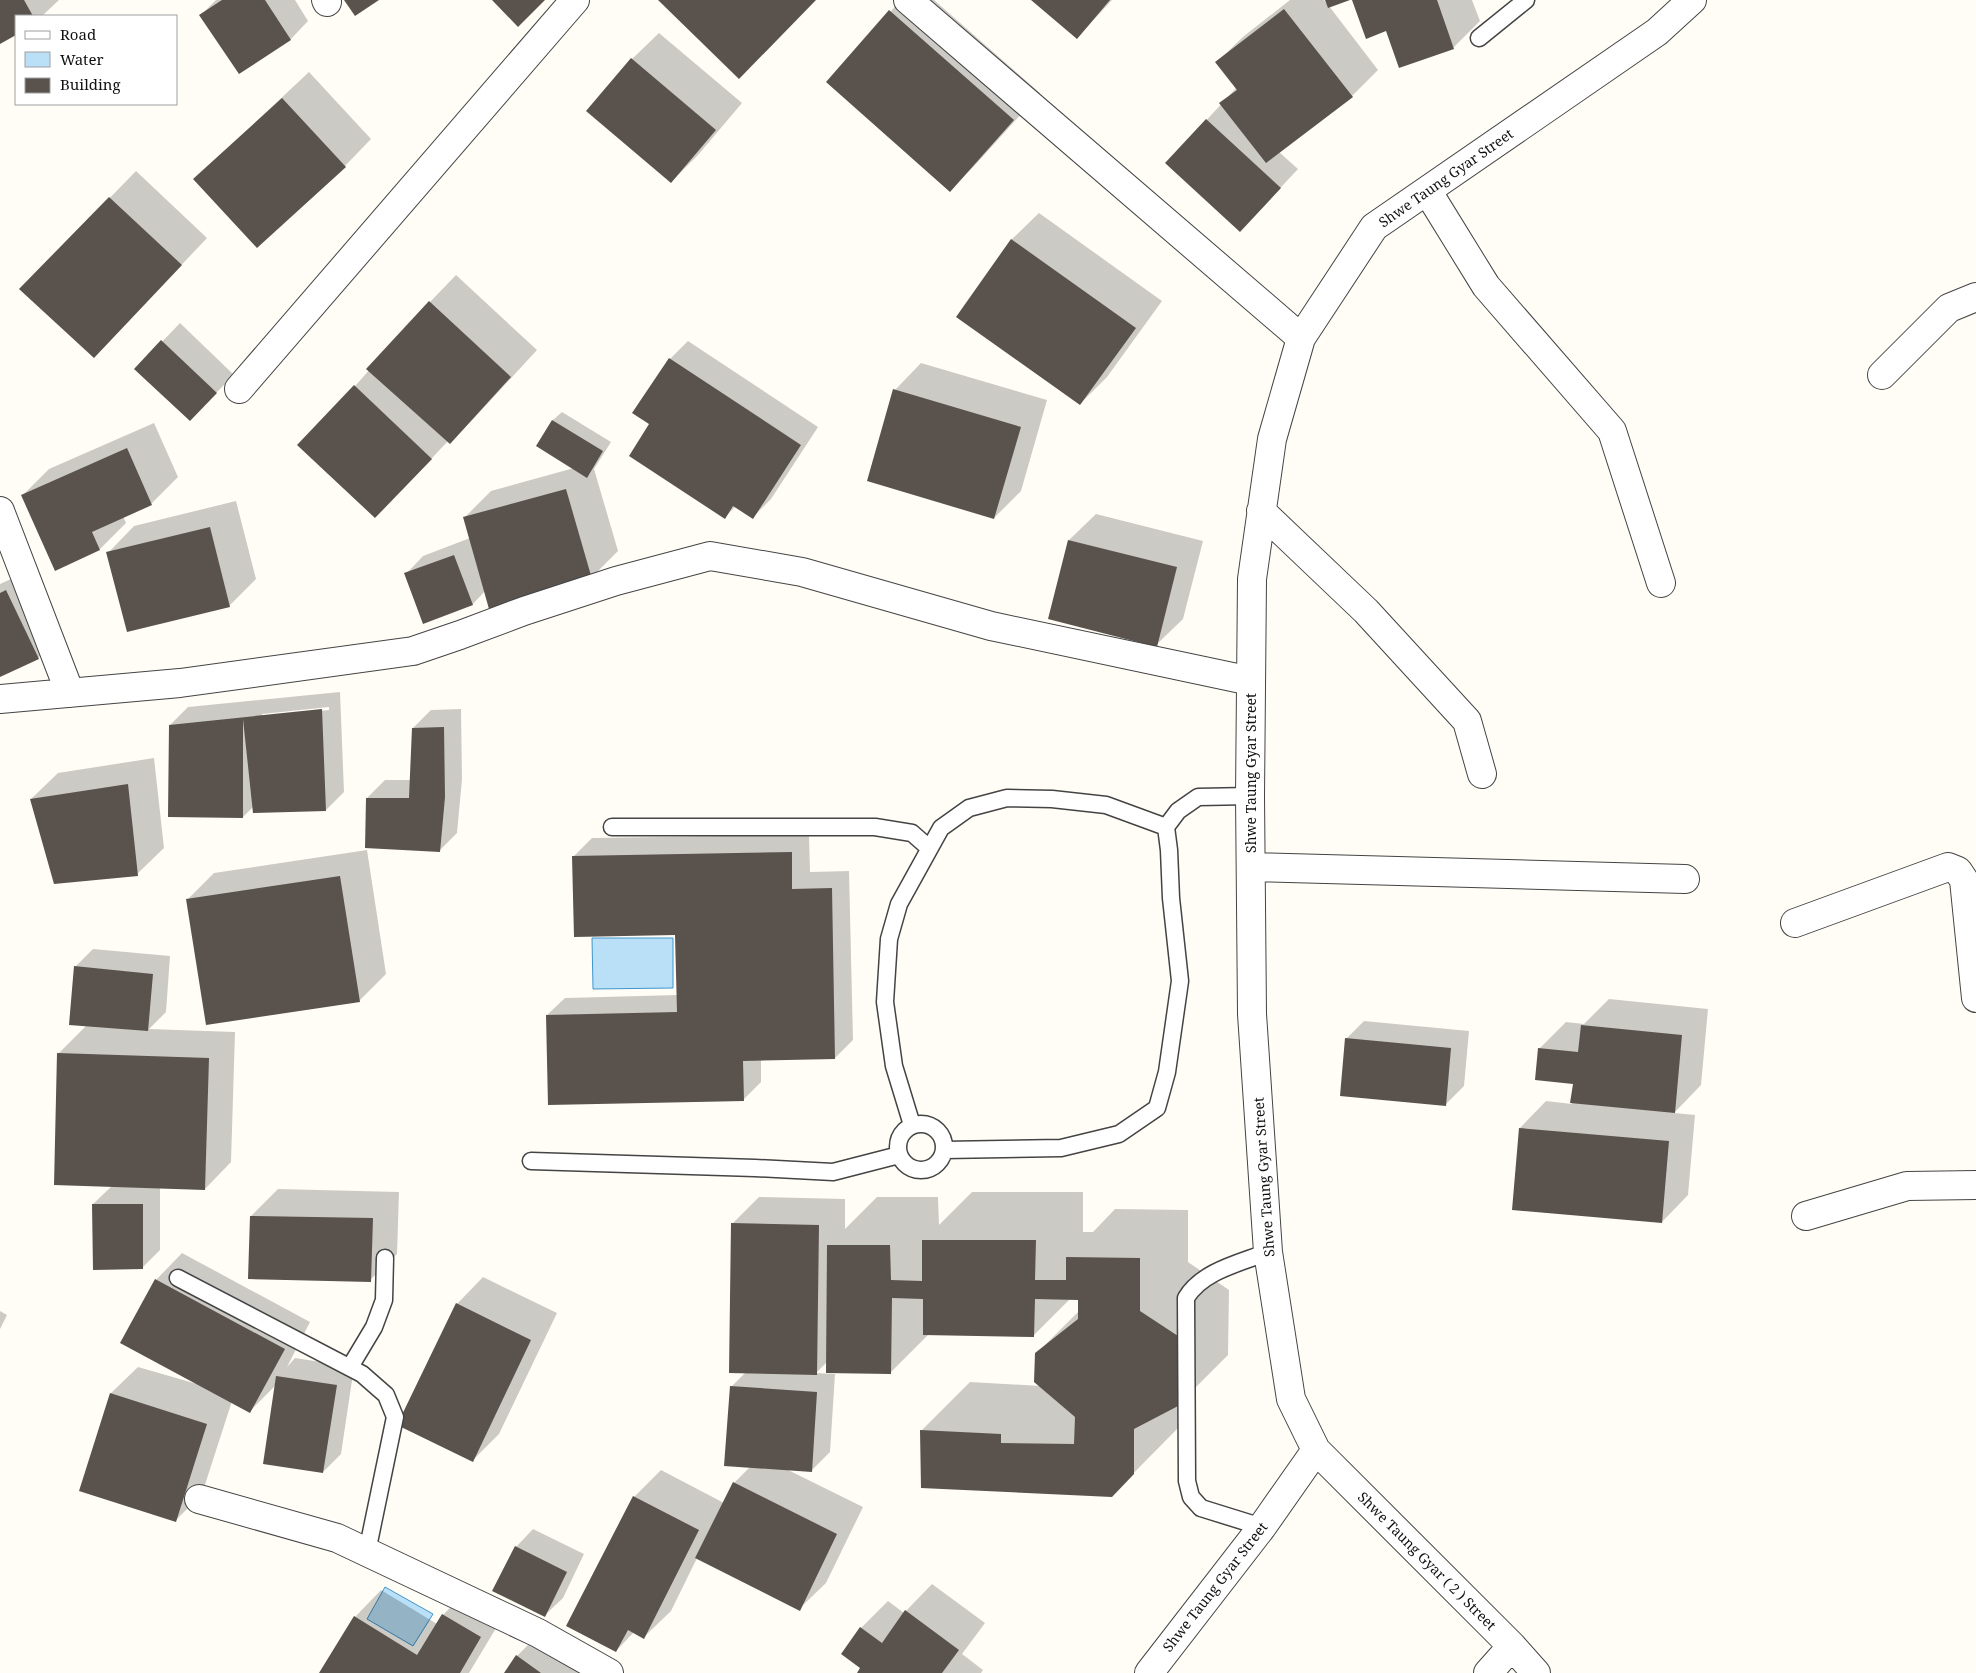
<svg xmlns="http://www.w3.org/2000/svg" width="1976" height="1673" viewBox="0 0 1976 1673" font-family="'Noto Serif',serif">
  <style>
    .water { fill: #b9e0f7; stroke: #3f96cf }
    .shadow { fill: #0003; fill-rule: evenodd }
    .building { fill: #5a524d }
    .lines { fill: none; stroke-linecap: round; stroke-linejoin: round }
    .service-casing { stroke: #444; stroke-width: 19 }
    .minor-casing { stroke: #444; stroke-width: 30 }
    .service { stroke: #fff; stroke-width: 16 }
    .minor { stroke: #fff; stroke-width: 28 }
    .labels { text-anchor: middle; stroke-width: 5; stroke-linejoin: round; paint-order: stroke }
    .street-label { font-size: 14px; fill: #111; stroke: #fff }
  </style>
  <rect width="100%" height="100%" fill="#fffdf5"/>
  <path class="water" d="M592,938H673V988L593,989Z
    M385,1587L433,1614L413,1646L367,1619Z"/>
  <path class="shadow" d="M0,0H59L42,16H16V33L0,42Z
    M216,0H295L308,21L291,39L239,72L201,15Z
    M901,0H934L1040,93L976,164L950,191L827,82Z
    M1033,0H1112L1077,38Z
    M1290,0H1324L1327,4L1326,0H1347L1329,6L1378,70L1352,96L1279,152L1298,169L1258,212L1167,163L1237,87L1217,62L1244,36Z
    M1353,0H1472L1480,21L1453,48L1387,29Z
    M659,33L742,103L698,155L671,182L632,59Z
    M309,72L371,139L345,166L195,179Z
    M136,171L207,238L120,330L21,289Z
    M1039,213L1162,301L1107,377L1080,404L958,316L1012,239Z
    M456,275L537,350L476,416L450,443L448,441L402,490L355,386L430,302Z
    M180,323L234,375L208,401L136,369Z
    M688,341L818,427L771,499L753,517L736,506L725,517L651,424L670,359Z
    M921,363L1047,400L1021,491L994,518L895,390Z
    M562,412L611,442L594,469L618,551L591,578L485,591L473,604L424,622L406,574L423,556L470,538L464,518L491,491L574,468L538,445L553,420Z
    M154,423L178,477L151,504L123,516L126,523L100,549L22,496L49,469Z
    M236,501L256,579L229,606L108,553L134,526Z
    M1096,514L1203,541L1183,619L1156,645L1050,618L1069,540Z
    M24,573L56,640L38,658L0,675V584Z
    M340,692L344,792L326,810L254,806L243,817L170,725L188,707ZM329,707V710L262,717V714Z
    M461,709L462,779L457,833L439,851L367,798L385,780H411L413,728L431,710Z
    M154,758L164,848L137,874L31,799L58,773Z
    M809,835L810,872L849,871L853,1040L835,1058L761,1059V1082L743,1100L547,1015L565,998L678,995L676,934L574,856L592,838Z
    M367,850L386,974L359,1001L188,899L214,873Z
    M93,949L170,956L166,1012L149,1029L235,1032L231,1162L205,1189L160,1187V1250L142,1268L93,1204L112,1186L59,1053L87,1025L75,967Z
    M1609,999L1708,1009L1701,1085L1674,1113L1695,1115L1688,1195L1662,1222L1520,1128L1546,1101L1572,1104L1574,1083L1539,1049L1566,1022L1584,1024Z
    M1364,1021L1469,1031L1464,1086L1446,1104L1346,1039Z
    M278,1189L399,1192L397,1254L370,1280L251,1216Z
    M972,1192H1083V1232H1093L1115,1209L1188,1210V1262L1229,1290L1228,1355L1182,1401V1424L1111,1496L921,1431L970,1382L1041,1386L1037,1353L1079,1311V1298H1071L1034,1335L929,1334L891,1372L827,1362L816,1373L835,1374L830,1452L812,1470L786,1469L863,1507L826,1583L799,1609L697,1558L671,1611L644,1637L634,1632L616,1651L634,1497L661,1470L724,1503L734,1483L751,1466L731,1387L746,1372L732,1224L759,1197L845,1199V1229L877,1197H938L939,1225Z
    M182,1253L310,1322L287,1367L295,1358L354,1367L341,1454L323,1472L276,1385L250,1411L232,1401L202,1494L175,1521L81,1490L111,1393L138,1367L204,1386L156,1280Z
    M483,1277L557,1313L499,1434L473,1460L457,1304Z
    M0,1311L7,1315L0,1329Z
    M533,1529L584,1554L563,1598L545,1615L516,1547Z
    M932,1584L985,1623L962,1654L983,1670L981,1673H858L862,1668L843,1654L861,1628L888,1601L904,1613Z
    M469,1588L507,1610L469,1673H321L355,1617L381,1590L437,1624L443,1615Z
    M535,1638L585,1673H506L517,1656Z"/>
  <path class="building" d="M0,0H24L33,16H16V35L0,44Z
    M222,0H265L291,40L239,74L199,15Z
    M344,0H379L355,16Z
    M492,0H545L518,27Z
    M658,0H816L739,79Z
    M1031,0H1110L1077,39Z
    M1325,0H1350L1328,8Z
    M1352,0H1437L1454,49L1399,68L1386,31L1366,39Z
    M1284,9L1353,97L1266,163L1219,103L1237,90L1215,62Z
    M889,10L1014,120L950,192L826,82Z
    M631,58L716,130L671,183L586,111Z
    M282,98L346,167L257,248L193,179Z
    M1206,119L1281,188L1240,232L1165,163Z
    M109,197L182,265L94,358L19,289Z
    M1011,239L1136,328L1080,405L956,317Z
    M429,301L511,377L450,444L366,369Z
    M161,340L217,393L190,421L134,369Z
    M669,358L801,445L753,519L733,506L725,519L629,456L649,424L632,413Z
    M354,385L432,459L375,518L297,445Z
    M893,389L1021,427L994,519L867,481Z
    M552,420L603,451L587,478L536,446Z
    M127,448L152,505L92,532L100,550L55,571L21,495Z
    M566,489L592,579L489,609L463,517Z
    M210,527L230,607L127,632L106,552Z
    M1068,540L1177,567L1157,647L1048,619Z
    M454,555L473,605L423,624L404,573Z
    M6,590L39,659L0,677V593Z
    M322,709L326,811L253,813L243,719V818L168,817L169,725Z
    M444,727L445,797L440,852L365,848L366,798H409L412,728Z
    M128,784L138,876L54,884L30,799Z
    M792,852V889L832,888L835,1059L743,1061L744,1101L548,1105L546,1015L677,1012L675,935L574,937L572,856Z
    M340,876L360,1002L206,1025L186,899Z
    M74,966L153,974L148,1031L69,1025Z
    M1581,1025L1682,1035L1675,1113L1570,1103L1573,1084L1535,1080L1538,1048L1578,1052Z
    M1345,1038L1451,1048L1446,1106L1340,1096Z
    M57,1053L209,1058L205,1190L54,1185Z
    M1519,1128L1669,1141L1662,1223L1512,1210Z
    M92,1204H143V1269L93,1270Z
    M250,1216L373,1218L371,1282L248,1279Z
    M731,1223L819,1225L817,1375L729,1373Z
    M922,1240H1036L1035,1280H1066V1257L1140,1258V1311L1181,1338L1180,1405L1134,1429V1474L1112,1497L921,1488L920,1430L1001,1434V1443L1074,1444L1075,1417L1034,1382L1035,1353L1078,1319V1300L1035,1299L1034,1337L923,1335V1299L892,1298L891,1374L826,1373L827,1245H890L891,1280L922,1281Z
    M155,1279L285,1349L250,1413L120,1343Z
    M456,1303L531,1340L473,1462L397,1425Z
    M276,1376L337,1385L323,1473L263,1464Z
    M730,1386L817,1392L812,1472L724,1466Z
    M110,1393L207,1424L176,1522L79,1491Z
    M733,1482L837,1534L800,1611L695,1558Z
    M633,1496L699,1530L644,1639L628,1630L616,1652L566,1626Z
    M515,1546L567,1572L545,1617L492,1591Z
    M905,1610L959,1650L942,1673H857L860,1668L841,1654L860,1627L882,1643Z
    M442,1614L481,1637L460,1673H319L354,1616L417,1655Z
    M516,1655L541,1673H504Z"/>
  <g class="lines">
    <g class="service-casing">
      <path id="service" d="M1479,38L1526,0
        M612,827H875L912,833L929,848
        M898 1147a23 23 0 1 1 46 0a23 23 0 1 1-46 0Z
        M912,1125L894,1066L885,1002L889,939L899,904L941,828L969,808L1007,798L1052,799L1106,805L1166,827
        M944,1150L1061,1148L1119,1134L1157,1108L1167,1072L1180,981L1171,898L1169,850L1166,827L1178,811L1198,797L1250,796
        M531,1161L755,1168L833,1172L899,1155
        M178,1278L362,1374L386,1395L395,1417L367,1552
        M350,1367L374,1327L384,1300L385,1258
        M1262,1527L1201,1508L1191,1497L1187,1481L1186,1298C1202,1271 1240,1263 1268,1252"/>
    </g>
    <g class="minor-casing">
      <path id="minor" d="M326,0L327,2
        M908,0L1301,338
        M1428,192L1486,286L1612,431L1661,583
        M1882,375L1949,308L1976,297
        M239,389L575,0
        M0,511L70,693
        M1261,511L1366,611L1467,721L1482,774
        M0,699L180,683L413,651L460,635L524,611L616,581L710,556L802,572L991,626L1251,681
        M1251,867L1685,879
        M1795,923L1948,867L1958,871L1964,880L1976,998
        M1806,1216L1907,1186L1976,1185
        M1316,1450L1512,1646L1536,1673
        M199,1499L337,1538L538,1633L609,1673
        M1149,1673L1262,1527L1316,1450L1291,1399L1268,1252L1252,1014L1250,796L1252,579L1272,439L1301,338L1374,227L1657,32L1692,0
        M1488,1673L1512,1646"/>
    </g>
    <use href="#service" class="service"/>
    <use href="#minor" class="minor"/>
  </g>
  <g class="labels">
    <g class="street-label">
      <text transform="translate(1446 178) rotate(-35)" y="5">Shwe Taung Gyar Street</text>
      <text transform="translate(1251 773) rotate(-90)" y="5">Shwe Taung Gyar Street</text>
      <text transform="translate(1264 1177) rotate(-94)" y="5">Shwe Taung Gyar Street</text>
      <text transform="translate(1427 1561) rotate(45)" y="5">Shwe Taung Gyar ( 2 ) Street</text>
      <text transform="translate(1215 1587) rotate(-52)" y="5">Shwe Taung Gyar Street</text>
    </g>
  </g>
  <rect x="15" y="15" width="162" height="90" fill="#ffffff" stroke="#a0a0a0"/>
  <rect x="25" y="31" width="25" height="8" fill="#ffffff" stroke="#a0a0a0"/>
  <text x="60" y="40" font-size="15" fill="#111111">Road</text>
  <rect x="25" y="52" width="25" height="15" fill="#b9e0f7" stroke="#a0a0a0"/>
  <text x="60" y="65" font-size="15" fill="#111111">Water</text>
  <rect x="25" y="78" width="25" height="15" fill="#5a524d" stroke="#a0a0a0"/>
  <text x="60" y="90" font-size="15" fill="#111111">Building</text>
</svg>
